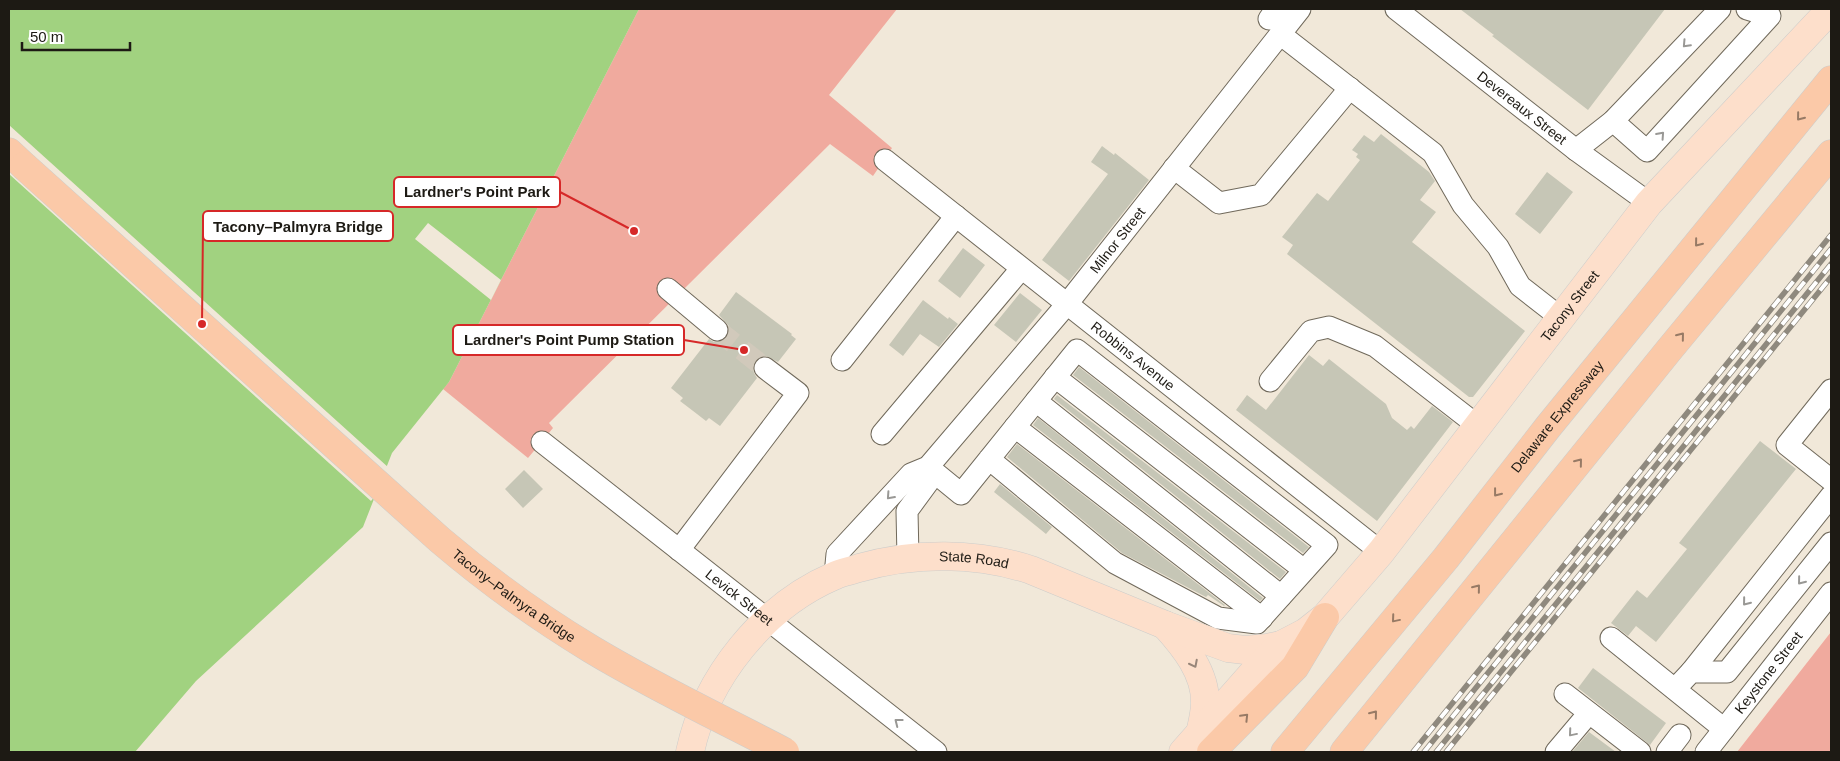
<svg xmlns="http://www.w3.org/2000/svg" width="1840" height="761" viewBox="0 0 1840 761" font-family="Arial,sans-serif">
  <style>
    .green { fill: #f0aa9e }
    .water { fill: #a1d280 }
    .pier { fill: #f1e8d9 }
    .building { fill: #c6c6b6 }
    .lines { fill: none; stroke-linecap: round; stroke-linejoin: round }
    .minor-tunnel { stroke: #d1c9bb; stroke-width: 21; stroke-dasharray: 21 11; stroke-linecap: butt }
    .minor-casing { stroke: #70695b; stroke-width: 23 }
    .major-casing { stroke: #cdcdcb; stroke-width: 29 }
    .highway-casing { stroke: #cdcdcb; stroke-width: 29 }
    .minor { stroke: #fff; stroke-width: 21 }
    .major { stroke: #fddfcb; stroke-width: 28 }
    .highway { stroke: #fbc9a8; stroke-width: 28 }
    .rail-casing { stroke: #8f897e; stroke-width: 5.5 }
    .rail { stroke: #fff; stroke-width: 4; stroke-dasharray: 11; stroke-linecap: butt }
    .highway-bridge-casing { stroke: #cdcdcb; stroke-width: 29; stroke-linecap: butt }
    .highway-bridge { stroke: #fbc9a8; stroke-width: 28 }
    .oneway { stroke: #999895 }
    .oneway2 { stroke: #977a65 }
    .oneway3 { stroke: #988679 }
    .labels { text-anchor: middle; stroke-width: 4; stroke-linejoin: round; paint-order: stroke }
    .street-label { font-size: 14px; fill: #1d1a14; stroke: #fff }
    .leader { fill: none; stroke: #d62828; stroke-width: 2 }
    .callout-dot { fill: #d62828; stroke: #fff; stroke-width: 2 }
    .callout { fill: #fff; stroke: #d62828; stroke-width: 2 }
    .callout-label { font-size: 15px; text-anchor: middle; font-weight: bold; fill: #1d1a14 }
  </style>
  <rect width="100%" height="100%" fill="#f1e8d9"/>
  <path class="green" d="M639,9H897L829,95L892,148L873,176L830,144L549,423L553,428L528,458L443,389L449,382Z
    M1831,632V752H1737Z"/>
  <path class="water" d="M9,9H639L449,382L392,453L363,527L196,681L135,752H9Z"/>
  <path class="pier" d="M9,125L389,468L380,490L371,501L9,174Z
    M428,223L501,280L491,300L415,239Z"/>
  <path class="building" d="M1460,9H1665L1588,110L1492,36L1494,35Z
    M1381,134L1429,172L1435,181L1420,200L1436,212L1412,242L1525,331L1473,397H1469L1287,254L1293,245L1282,237L1317,193L1328,201L1360,160L1356,157L1358,154L1352,150L1364,135L1374,142Z
    M1102,146L1114,155L1115,153L1149,180L1069,281L1042,260L1108,174L1091,162Z
    M1547,172L1573,192L1540,234L1515,214Z
    M963,248L985,265L960,298L938,281Z
    M736,292L792,334L791,335L796,339L778,362L766,356H761L755,360L753,367L754,373L757,378L720,426L709,418L706,421L697,414L680,401L683,398L671,388L709,339L714,342H721L727,338L729,332V326L719,315Z
    M1020,293L1042,310L1016,342L994,325Z
    M923,300L948,319L949,317L958,324L939,347L920,334L903,356L889,345Z
    M1309,355L1323,366L1329,359L1386,404L1392,418L1407,430L1411,426L1414,429L1432,406L1453,422L1377,521L1236,410L1247,395L1266,410Z
    M1079,367L1309,547L1303,553L1073,375Z
    M1057,395L1286,572L1280,579L1054,399Z
    M1038,418L1263,598L1260,601L1033,425Z
    M1760,441L1796,469L1656,642L1636,626L1628,636L1611,623L1637,590L1647,598L1687,549L1679,543Z
    M1017,444L1225,605L1224,606L1208,595L1206,597L1122,553L1007,457Z
    M524,470L543,489L523,508L505,489Z
    M1000,484L1052,527L1046,534L994,492Z
    M1593,668L1666,723L1650,745L1578,688Z
    M1589,732L1616,752H1572Z"/>
  <g class="lines">
    <path class="minor-tunnel" d="M717,330L765,368"/>
    <g class="minor-casing">
      <g id="minor">
        <path id="s1" d="M1396,9L1576,150L1649,203"/>
        <path d="M1269,19L1276,9"/>
        <path d="M1280,34L1433,153L1463,205L1498,247L1520,286L1561,318"/>
        <path d="M1613,121L1647,151L1770,16L1747,9"/>
        <path d="M1576,150L1613,121L1720,9"/>
        <path id="s2" d="M885,160L1381,552"/>
        <path d="M1174,168L1219,203L1261,195L1350,88"/>
        <path d="M668,289L717,330"/>
        <path d="M842,360L956,216"/>
        <path d="M1055,377L1304,570"/>
        <path d="M1270,381L1311,331L1329,327L1375,346L1478,426"/>
        <path d="M1831,390L1787,445L1831,480"/>
        <path d="M1036,401L1281,596"/>
        <path d="M1015,427L1262,618"/>
        <path d="M882,434L1021,269"/>
        <path id="s3" d="M542,442L936,752"/>
        <path d="M928,467L961,494L1077,350L1327,545L1257,623L1218,618L1115,563L989,459"/>
        <path d="M679,550L798,393L765,368"/>
        <path d="M908,558L907,511L929,481L928,467"/>
        <path id="s4" d="M835,575L837,554L911,474L928,467L1067,304L1300,9"/>
        <path d="M1611,638L1724,729"/>
        <path d="M1691,672L1831,496"/>
        <path d="M1675,689L1691,672H1727L1831,543"/>
        <path d="M1565,694L1640,752"/>
        <path d="M1556,752L1589,713"/>
        <path d="M1667,752L1680,735"/>
        <path id="s5" d="M1706,752L1831,593"/>
      </g>
    </g>
    <g class="major-casing">
      <g id="major">
        <path d="M1165,625C1184,646 1206,673 1205,703C1205,713 1202,724 1200,734"/>
        <path id="s6" d="M690,752C706,677 764,606 834,576C842,572 851,571 859,568C915,552 976,552 1031,570L1165,625L1228,648L1245,650L1267,648L1281,645L1306,632L1325,617L1381,552L1649,203L1831,9"/>
        <path d="M1183,752L1259,666L1281,645"/>
      </g>
    </g>
    <g class="highway-casing">
      <g id="highway">
        <path d="M9,152L24,166"/>
        <path d="M1211,752L1295,667L1325,617"/>
        <path id="s7" d="M1285,752L1446,558L1548,427L1831,80"/>
        <path d="M1344,752L1669,350L1831,154"/>
      </g>
    </g>
    <use href="#minor" class="minor"/>
    <use href="#major" class="major"/>
    <use href="#highway" class="highway"/>
    <g class="rail-casing">
      <path id="rail" d="M1413,752L1831,235
        M1424,752L1831,249
        M1436,752L1831,264
        M1446,752L1831,277"/>
    </g>
    <use href="#rail" class="rail"/>
    <g class="highway-bridge-casing">
      <g id="highway-bridge">
        <path id="s8" d="M24,166L440,540C487,580 538,617 591,649C654,687 720,718 785,752"/>
      </g>
    </g>
    <use href="#highway-bridge" class="highway-bridge"/>
  </g>
  <defs><path id="oneway-chevron" d="M-2-3.5L2.5 0L-2 3.5" fill="none" stroke-width="1.6" stroke-linecap="round" stroke-linejoin="round" transform="scale(1.25)"/></defs>
  <g class="oneway">
    <use href="#oneway-chevron" transform="translate(1686 44) rotate(133)"/>
    <use href="#oneway-chevron" transform="translate(1661 135) rotate(-48)"/>
    <use href="#oneway-chevron" transform="translate(890 496) rotate(132)"/>
    <use href="#oneway-chevron" transform="translate(1801 581) rotate(129)"/>
    <use href="#oneway-chevron" transform="translate(1746 602) rotate(129)"/>
    <use href="#oneway-chevron" transform="translate(898 722) rotate(-142)"/>
    <use href="#oneway-chevron" transform="translate(1572 733) rotate(130)"/>
  </g>
  <g class="oneway2">
    <use href="#oneway-chevron" transform="translate(1800 117) rotate(129)"/>
    <use href="#oneway-chevron" transform="translate(1698 243) rotate(129)"/>
    <use href="#oneway-chevron" transform="translate(1681 336) rotate(-51)"/>
    <use href="#oneway-chevron" transform="translate(1579 462) rotate(-51)"/>
    <use href="#oneway-chevron" transform="translate(1497 493) rotate(128)"/>
    <use href="#oneway-chevron" transform="translate(1477 588) rotate(-51)"/>
    <use href="#oneway-chevron" transform="translate(1395 619) rotate(130)"/>
    <use href="#oneway-chevron" transform="translate(1374 714) rotate(-51)"/>
    <use href="#oneway-chevron" transform="translate(1245 717) rotate(-46)"/>
  </g>
  <use class="oneway3" href="#oneway-chevron" transform="translate(1194 664) rotate(63)"/>
  <g class="labels">
    <g class="street-label">
      <text dy="5" stroke="none"><textPath href="#s1" startOffset="160">Devereaux Street</textPath></text>
      <text dy="5" stroke="none"><textPath href="#s4" startOffset="444">Milnor Street</textPath></text>
      <text dy="5" stroke="none"><textPath href="#s6" startOffset="1150">Tacony Street</textPath></text>
      <text dy="5" stroke="none"><textPath href="#s2" startOffset="316">Robbins Avenue</textPath></text>
      <text dy="5" stroke="none"><textPath href="#s7" startOffset="432">Delaware Expressway</textPath></text>
      <text dy="5" stroke="none"><textPath href="#s6" startOffset="378">State Road</textPath></text>
      <text dy="5" stroke="none"><textPath href="#s8" startOffset="652">Tacony–Palmyra Bridge</textPath></text>
      <text dy="5" stroke="none"><textPath href="#s3" startOffset="251">Levick Street</textPath></text>
      <text dy="5" stroke="none"><textPath href="#s5" startOffset="101">Keystone Street</textPath></text>
    </g>
  </g>
  <path class="leader" d="M634 231L560 192M202 324L203 226M744 350L684 340"/>
  <g class="callout-dot">
    <circle cx="634" cy="231" r="5"/>
    <circle cx="202" cy="324" r="5"/>
    <circle cx="744" cy="350" r="5"/>
  </g>
  <g class="callout">
    <rect x="394" y="177" width="166" height="30" rx="5"/>
    <rect x="203" y="211" width="190" height="30" rx="5"/>
    <rect x="453" y="325" width="231" height="30" rx="5"/>
  </g>
  <g class="callout-label">
    <text x="477" y="197">Lardner's Point Park</text>
    <text x="298" y="232">Tacony–Palmyra Bridge</text>
    <text x="569" y="345">Lardner's Point Pump Station</text>
  </g>
  <rect width="1840" height="761" fill="none" stroke="#1d1a14" stroke-width="20"/>
  <path d="M22 42v8h108v-8" fill="none" stroke="#1d1a14" stroke-width="2.5"/>
  <text x="30" y="42" font-size="15" fill="#1d1a14" stroke="#ffffff" stroke-width="4" paint-order="stroke">50 m</text>
</svg>
